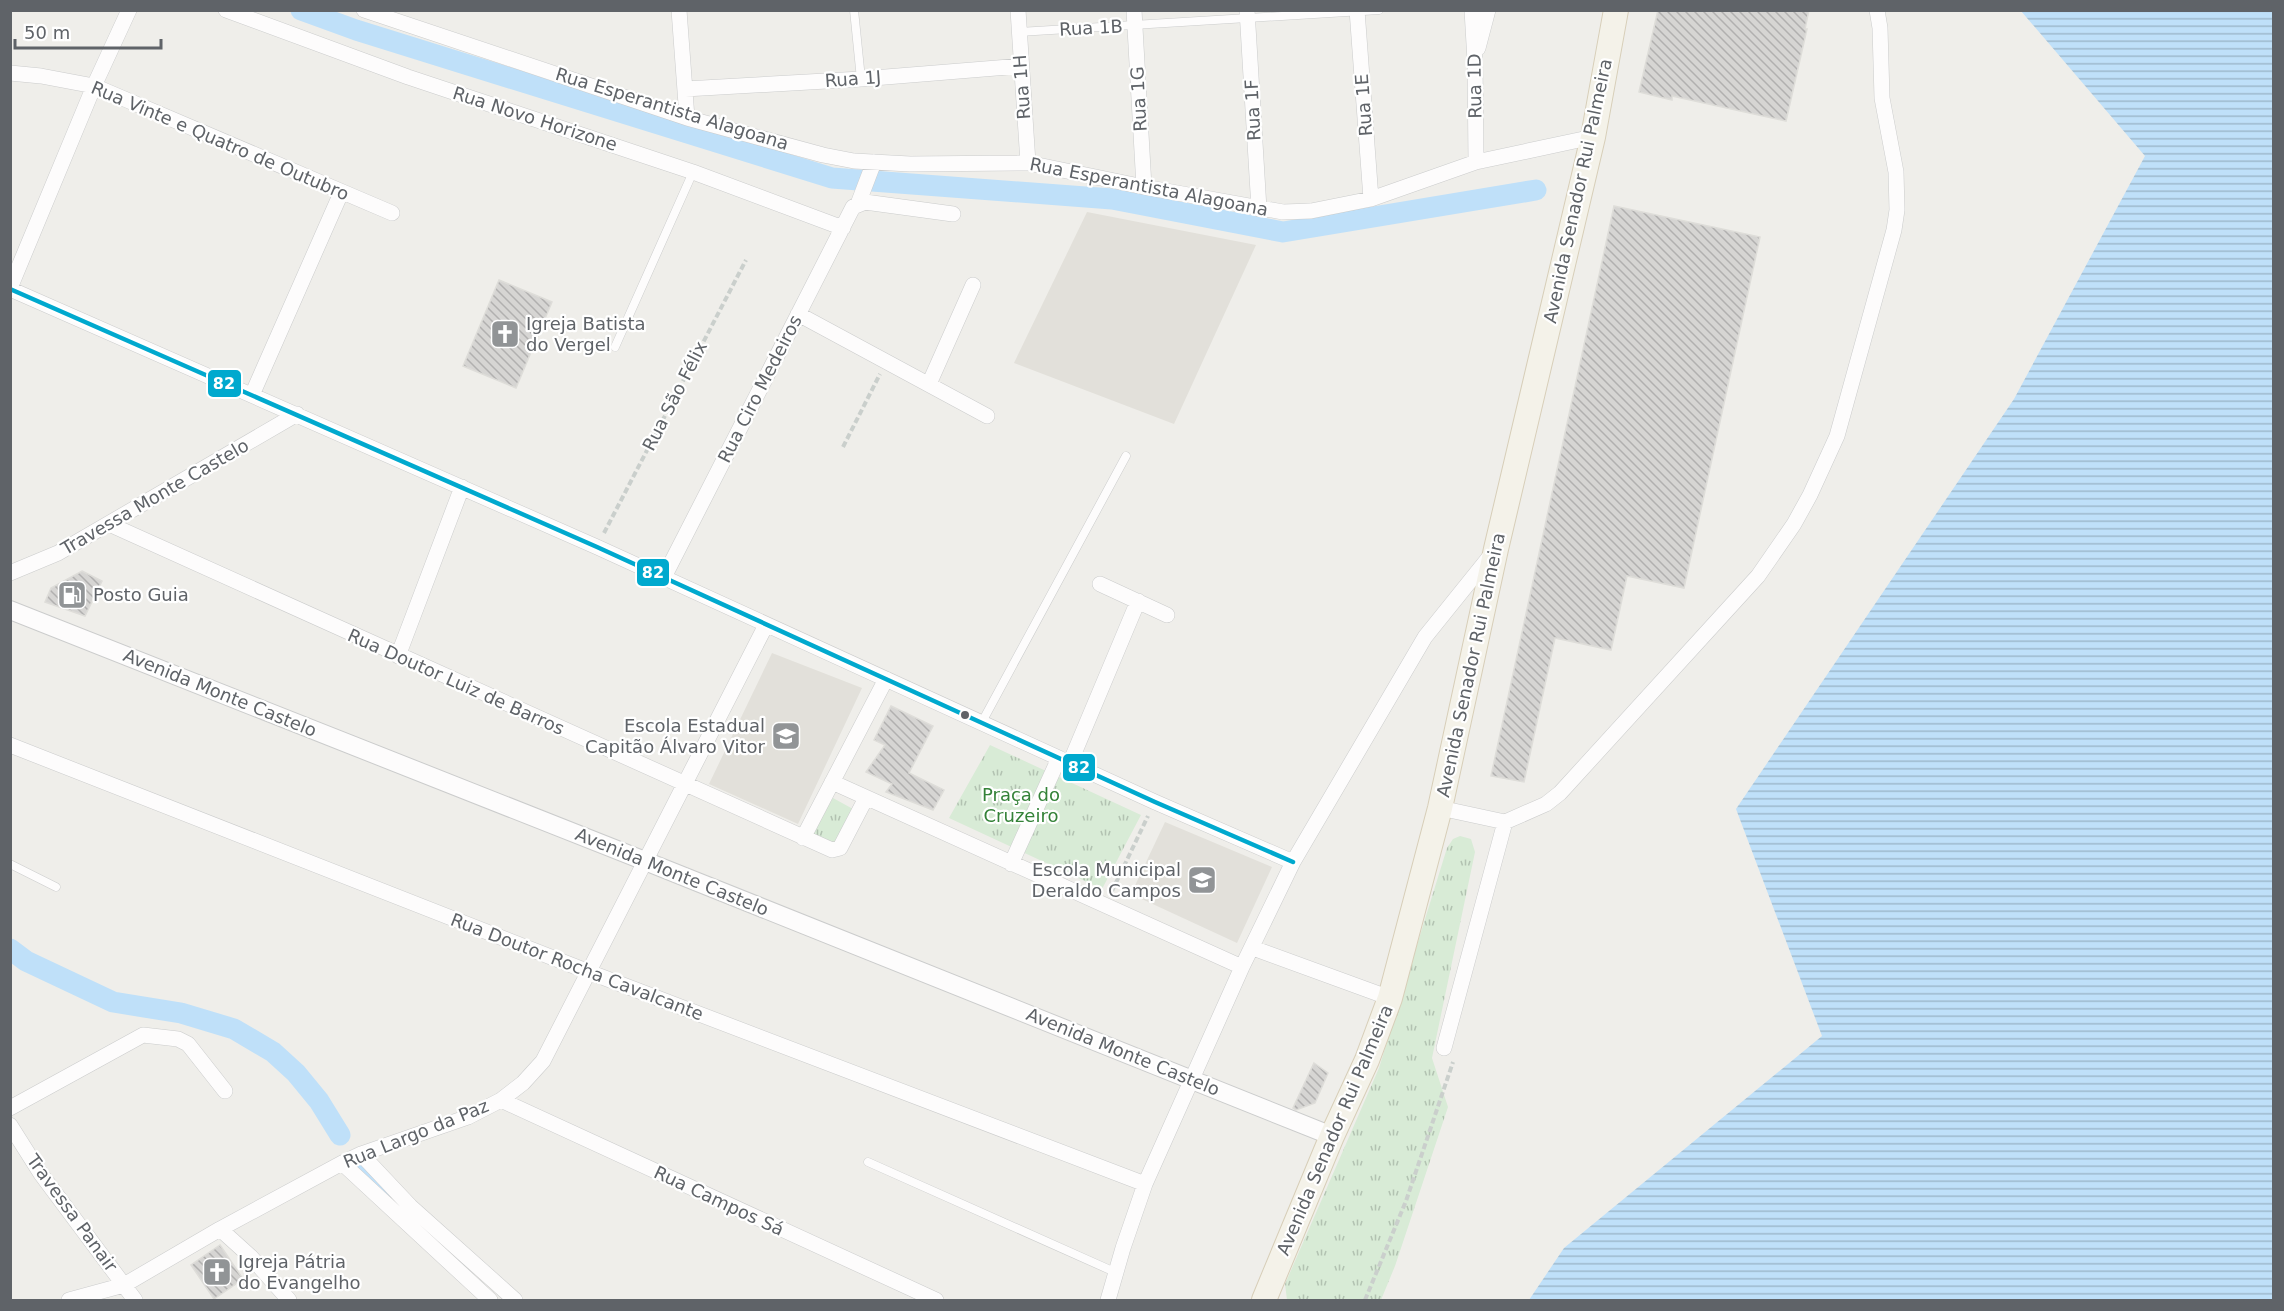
<svg xmlns="http://www.w3.org/2000/svg" width="2284" height="1311" viewBox="0 0 2284 1311" font-family="'DejaVu Sans',sans-serif">
  <style>
    .education { fill: #e2e0da }
    .park { fill: url(#park-tufts) }
    .water { fill: url(#water-rules) }
    .lines { fill: none; stroke-linecap: round; stroke-linejoin: round }
    .canal { stroke: #bfe0f9; stroke-width: 21 }
    .building { fill: url(#building-back-hatch); stroke: #deddd9; stroke-width: 1.5 }
    .service-casing { stroke: #cbcccc; stroke-width: 9 }
    .minor-casing { stroke: #cbcccc; stroke-width: 16 }
    .tertiary-casing { stroke: #cbcccc; stroke-width: 20 }
    .primary-casing { stroke: #d7ceb8; stroke-width: 26 }
    .path { stroke: #cacfcc; stroke-width: 4; stroke-dasharray: 6 3; stroke-linecap: butt }
    .service { stroke: #fdfcfc; stroke-width: 8 }
    .minor { stroke: #fdfcfc; stroke-width: 15 }
    .tertiary { stroke: #fdfcfc; stroke-width: 18 }
    .primary { stroke: #f4f2e9; stroke-width: 24 }
    .bus-1-casing { stroke: #fff; stroke-width: 9 }
    .bus-1 { stroke: #00a9ce; stroke-width: 4.5 }
    .bus-dot { fill: #5f6368; stroke: #fff; stroke-width: 2 }
    .labels { text-anchor: middle; stroke-width: 4.5; stroke-linejoin: round; paint-order: stroke }
    .street-label { font-size: 18px; fill: #5f6368; stroke: #fff }
    .poi-label { font-size: 18px; fill: #5f6368; stroke: #fff; text-anchor: start }
    .park-label { font-size: 18px; fill: #348238; stroke: #fff }
    .line-badge { stroke: #fff; stroke-width: 2 }
    .badge-label { font-size: 16px; text-anchor: middle; font-weight: bold; fill: #fff }
  </style>
  <defs>
    <pattern id="park-tufts" width="24" height="20" patternUnits="userSpaceOnUse" patternTransform="scale(1.5)"><rect width="24" height="20" fill="#d8ebd6"/><path d="M3 7l-1-3M5 7V3M7 7l1-3M15 17l-1-3M17 17v-4M19 17l1-3" fill="none" stroke="#b2c2b1"/></pattern>
    <pattern id="water-rules" width="6" height="5" patternUnits="userSpaceOnUse" patternTransform="scale(1.5)"><rect width="6" height="5" fill="#bfe0f9"/><path d="M0 2.5h6" fill="none" stroke="#9eb9cd"/></pattern>
    <pattern id="building-back-hatch" width="6" height="6" patternUnits="userSpaceOnUse" patternTransform="scale(1.5)"><rect width="6" height="6" fill="#d6d5d3"/><path d="M-1 5l2 2M0 0l6 6M5-1l2 2" fill="none" stroke="#b1b0af"/></pattern>
  </defs>
  <rect width="100%" height="100%" fill="#efeeea"/>
  <path class="education" d="M1087,212L1256,245L1174,424L1014,363Z
    M772,653L862,688L798,824L709,784Z
    M1165,822L1272,867L1237,943L1131,894Z"/>
  <path class="park" d="M990,745L1141,815L1102,889L949,818Z
    M833,798L853,809L836,846L813,833Z
    M1460,836L1471,839L1475,852L1432,1058L1448,1107L1395,1266L1381,1300H1287L1285,1284L1379,1068L1447,848L1453,839Z"/>
  <path class="water" d="M2021,11H2273V1300H1529L1564,1248L1822,1036L1736,809L2014,399L2145,156Z"/>
  <g class="lines">
    <path class="canal" d="M301,10L356,30L832,178L1112,199L1283,232L1536,190
      M10,949L26,961L113,1002L181,1013L234,1029L273,1052L296,1073L319,1101L340,1135
      M363,1171L405,1213"/>
  </g>
  <path class="building" d="M1658,10H1809L1805,29H1807L1786,121L1672,96V100L1639,92Z
    M1614,206L1760,237L1684,588L1627,576L1611,650L1555,638L1524,782L1491,776Z
    M499,280L552,302L516,388L463,366Z
    M82,571L102,581L85,616L45,602L51,588Z
    M891,706L933,726L909,773L944,790L933,810L886,792L892,784L866,772L885,745L874,740Z
    M1314,1063L1328,1073L1315,1103L1296,1110L1293,1108Z
    M220,1245L243,1279L214,1299L191,1265Z"/>
  <g class="lines">
    <g class="service-casing">
      <path id="service" d="M854,10L861,79
        M1019,32L1379,10
        M615,347L693,172
        M982,722L1126,456
        M10,864L56,887
        M868,1162L1117,1273"/>
    </g>
    <g class="minor-casing">
      <path id="minor" d="M226,10L408,77L693,172L843,228
        M364,10L687,118L823,155L854,161L910,164L1028,163L1144,187L1283,212L1311,211L1371,199L1476,162L1593,137
        M679,10L687,118
        M1018,10L1028,163
        M1134,10L1144,187
        M1247,10L1259,209
        M1357,10L1371,199
        M1472,10L1475,61L1476,162
        M1478,48L1488,10
        M10,73L41,76L94,86L392,213
        M685,89L861,79L1020,66
        M858,204L874,162
        M10,288L94,86L129,10
        M10,289L597,547L1155,802L1293,862
        M798,314L987,416
        M929,384L973,285
        M252,395L341,193
        M109,524L832,850L840,848L866,798
        M10,573L58,553L297,414
        M664,577L853,207L865,202L953,214
        M1100,584L1167,615
        M398,656L462,487
        M10,745L589,972L1145,1184
        M1070,763L1138,601
        M832,782L1242,967
        M1440,808L1505,822L1546,804L1560,793L1758,576L1794,524L1810,495L1837,436L1894,230L1897,210L1896,172L1882,98L1880,28L1877,10
        M803,838L886,679
        M1011,864L1059,758
        M1253,948L1390,998
        M1444,1048L1505,822
        M501,1100L936,1300
        M10,1108L143,1035L178,1039L188,1044L225,1091
        M10,1125L41,1174L135,1300
        M361,1154L410,1206L515,1300
        M342,1163L490,1300
        M220,1229L251,1257L289,1300
        M69,1300L124,1285L220,1229L342,1163L361,1154L468,1117L501,1100L523,1083L543,1061L766,625
        M1108,1300L1123,1248L1145,1184L1242,967L1293,862L1425,637L1491,555"/>
    </g>
    <g class="tertiary-casing">
      <path id="tertiary" d="M10,610L645,861L1332,1136"/>
    </g>
    <g class="primary-casing">
      <path id="primary" d="M1264,1300L1332,1136L1367,1060L1390,998L1440,808L1496,549L1593,137L1616,10"/>
    </g>
    <path class="path" d="M843,447L880,374
      M604,533L746,260
      M1112,891L1148,816
      M1365,1300L1406,1201L1453,1062"/>
    <use href="#service" class="service"/>
    <use href="#minor" class="minor"/>
    <use href="#tertiary" class="tertiary"/>
    <use href="#primary" class="primary"/>
    <g class="bus-1-casing">
      <path id="bus-1" d="M10,289L597,547L1155,802L1293,862"/>
    </g>
    <use href="#bus-1" class="bus-1"/>
  </g>
  <defs>
    <g id="church-square" transform="scale(1.5)"><rect x="-9" y="-9" width="18" height="18" rx="4" fill="#919496" stroke="#fff"/><path d="M-1.2-6h2.4v3.5h3.3v2.4h-3.3V6h-2.4V-.1h-3.3v-2.4h3.3Z" fill="#fff"/></g>
    <g id="fuel-square" transform="scale(1.5)"><rect x="-9" y="-9" width="18" height="18" rx="4" fill="#919496" stroke="#fff"/><path d="M-5.5-6h7V0h2V4h1.3V-2.5L3-4.5l.8-.8L6-3V5H2.5V1h-1V6h-7ZM-4.2-4.7v3.2H.2V-4.7Z" fill="#fff"/></g>
    <g id="school-square" transform="scale(1.5)"><rect x="-9" y="-9" width="18" height="18" rx="4" fill="#919496" stroke="#fff"/><path d="M0-5L7-2L0 1L-7-2ZM-4 1L0 2.5L4 1V4Q0 6-4 4Z" fill="#fff"/></g>
  </defs>
  <g fill-rule="evenodd">
    <use href="#church-square" x="505" y="334"/>
    <use href="#fuel-square" x="72" y="595"/>
    <use href="#school-square" x="786" y="736"/>
    <use href="#school-square" x="1202" y="880"/>
    <use href="#church-square" x="217" y="1272"/>
  </g>
  <circle class="bus-dot" cx="965" cy="715" r="5"/>
  <g class="labels">
    <g class="street-label">
      <text transform="translate(1091 28) rotate(-3)" y="6">Rua 1B</text>
      <text transform="translate(853 79) rotate(-4)" y="6">Rua 1J</text>
      <text transform="translate(1475 86) rotate(-91)" y="6">Rua 1D</text>
      <text transform="translate(1022 87) rotate(-94)" y="6">Rua 1H</text>
      <text transform="translate(1139 99) rotate(-93)" y="6">Rua 1G</text>
      <text transform="translate(1364 105) rotate(-94)" y="6">Rua 1E</text>
      <text transform="translate(672 109) rotate(17)" y="6">Rua Esperantista Alagoana</text>
      <text transform="translate(1253 110) rotate(-93)" y="6">Rua 1F</text>
      <text transform="translate(535 119) rotate(18)" y="6">Rua Novo Horizone</text>
      <text transform="translate(220 141) rotate(23)" y="6">Rua Vinte e Quatro de Outubro</text>
      <text transform="translate(1149 187) rotate(11)" y="6">Rua Esperantista Alagoana</text>
      <text transform="translate(1578 191) rotate(-78)" y="6">Avenida Senador Rui Palmeira</text>
      <text transform="translate(760 389) rotate(-63)" y="6">Rua Ciro Medeiros</text>
      <text transform="translate(675 396) rotate(-63)" y="6">Rua São Félix</text>
      <text transform="translate(155 497) rotate(-30)" y="6">Travessa Monte Castelo</text>
      <text transform="translate(1471 665) rotate(-78)" y="6">Avenida Senador Rui Palmeira</text>
      <text transform="translate(456 682) rotate(24)" y="6">Rua Doutor Luiz de Barros</text>
      <text transform="translate(220 693) rotate(22)" y="6">Avenida Monte Castelo</text>
      <text transform="translate(672 872) rotate(22)" y="6">Avenida Monte Castelo</text>
      <text transform="translate(577 967) rotate(21)" y="6">Rua Doutor Rocha Cavalcante</text>
      <text transform="translate(1123 1052) rotate(22)" y="6">Avenida Monte Castelo</text>
      <text transform="translate(1335 1130) rotate(-67)" y="6">Avenida Senador Rui Palmeira</text>
      <text transform="translate(416 1134) rotate(-22)" y="6">Rua Largo da Paz</text>
      <text transform="translate(719 1201) rotate(25)" y="6">Rua Campos Sá</text>
      <text transform="translate(72 1213) rotate(54)" y="6">Travessa Panair</text>
    </g>
    <g class="poi-label">
      <text x="526" y="330">Igreja Batista<tspan x="526" dy="21">do Vergel</tspan></text>
      <text x="93" y="601">Posto Guia</text>
      <text x="765" y="732" text-anchor="end">Escola Estadual<tspan x="765" dy="21">Capitão Álvaro Vitor</tspan></text>
      <text x="1181" y="876" text-anchor="end">Escola Municipal<tspan x="1181" dy="21">Deraldo Campos</tspan></text>
      <text x="238" y="1268">Igreja Pátria<tspan x="238" dy="21">do Evangelho</tspan></text>
    </g>
    <g class="park-label">
      <text x="1021" y="801">Praça do<tspan x="1021" dy="21">Cruzeiro</tspan></text>
    </g>
  </g>
  <g class="line-badge">
    <rect x="207" y="369" width="35" height="29" rx="6" fill="#00a9ce"/>
    <rect x="636" y="558" width="34" height="29" rx="6" fill="#00a9ce"/>
    <rect x="1062" y="753" width="34" height="29" rx="6" fill="#00a9ce"/>
  </g>
  <g class="badge-label">
    <text x="224" y="389">82</text>
    <text x="653" y="578">82</text>
    <text x="1079" y="773">82</text>
  </g>
  <rect width="2284" height="1311" fill="none" stroke="#5f6368" stroke-width="24"/>
  <path d="M15 39v9h146v-9" fill="none" stroke="#5f6368" stroke-width="3"/>
  <text x="24" y="39" font-size="18" fill="#5f6368" stroke="#ffffff" stroke-width="4.5" paint-order="stroke">50 m</text>
</svg>
